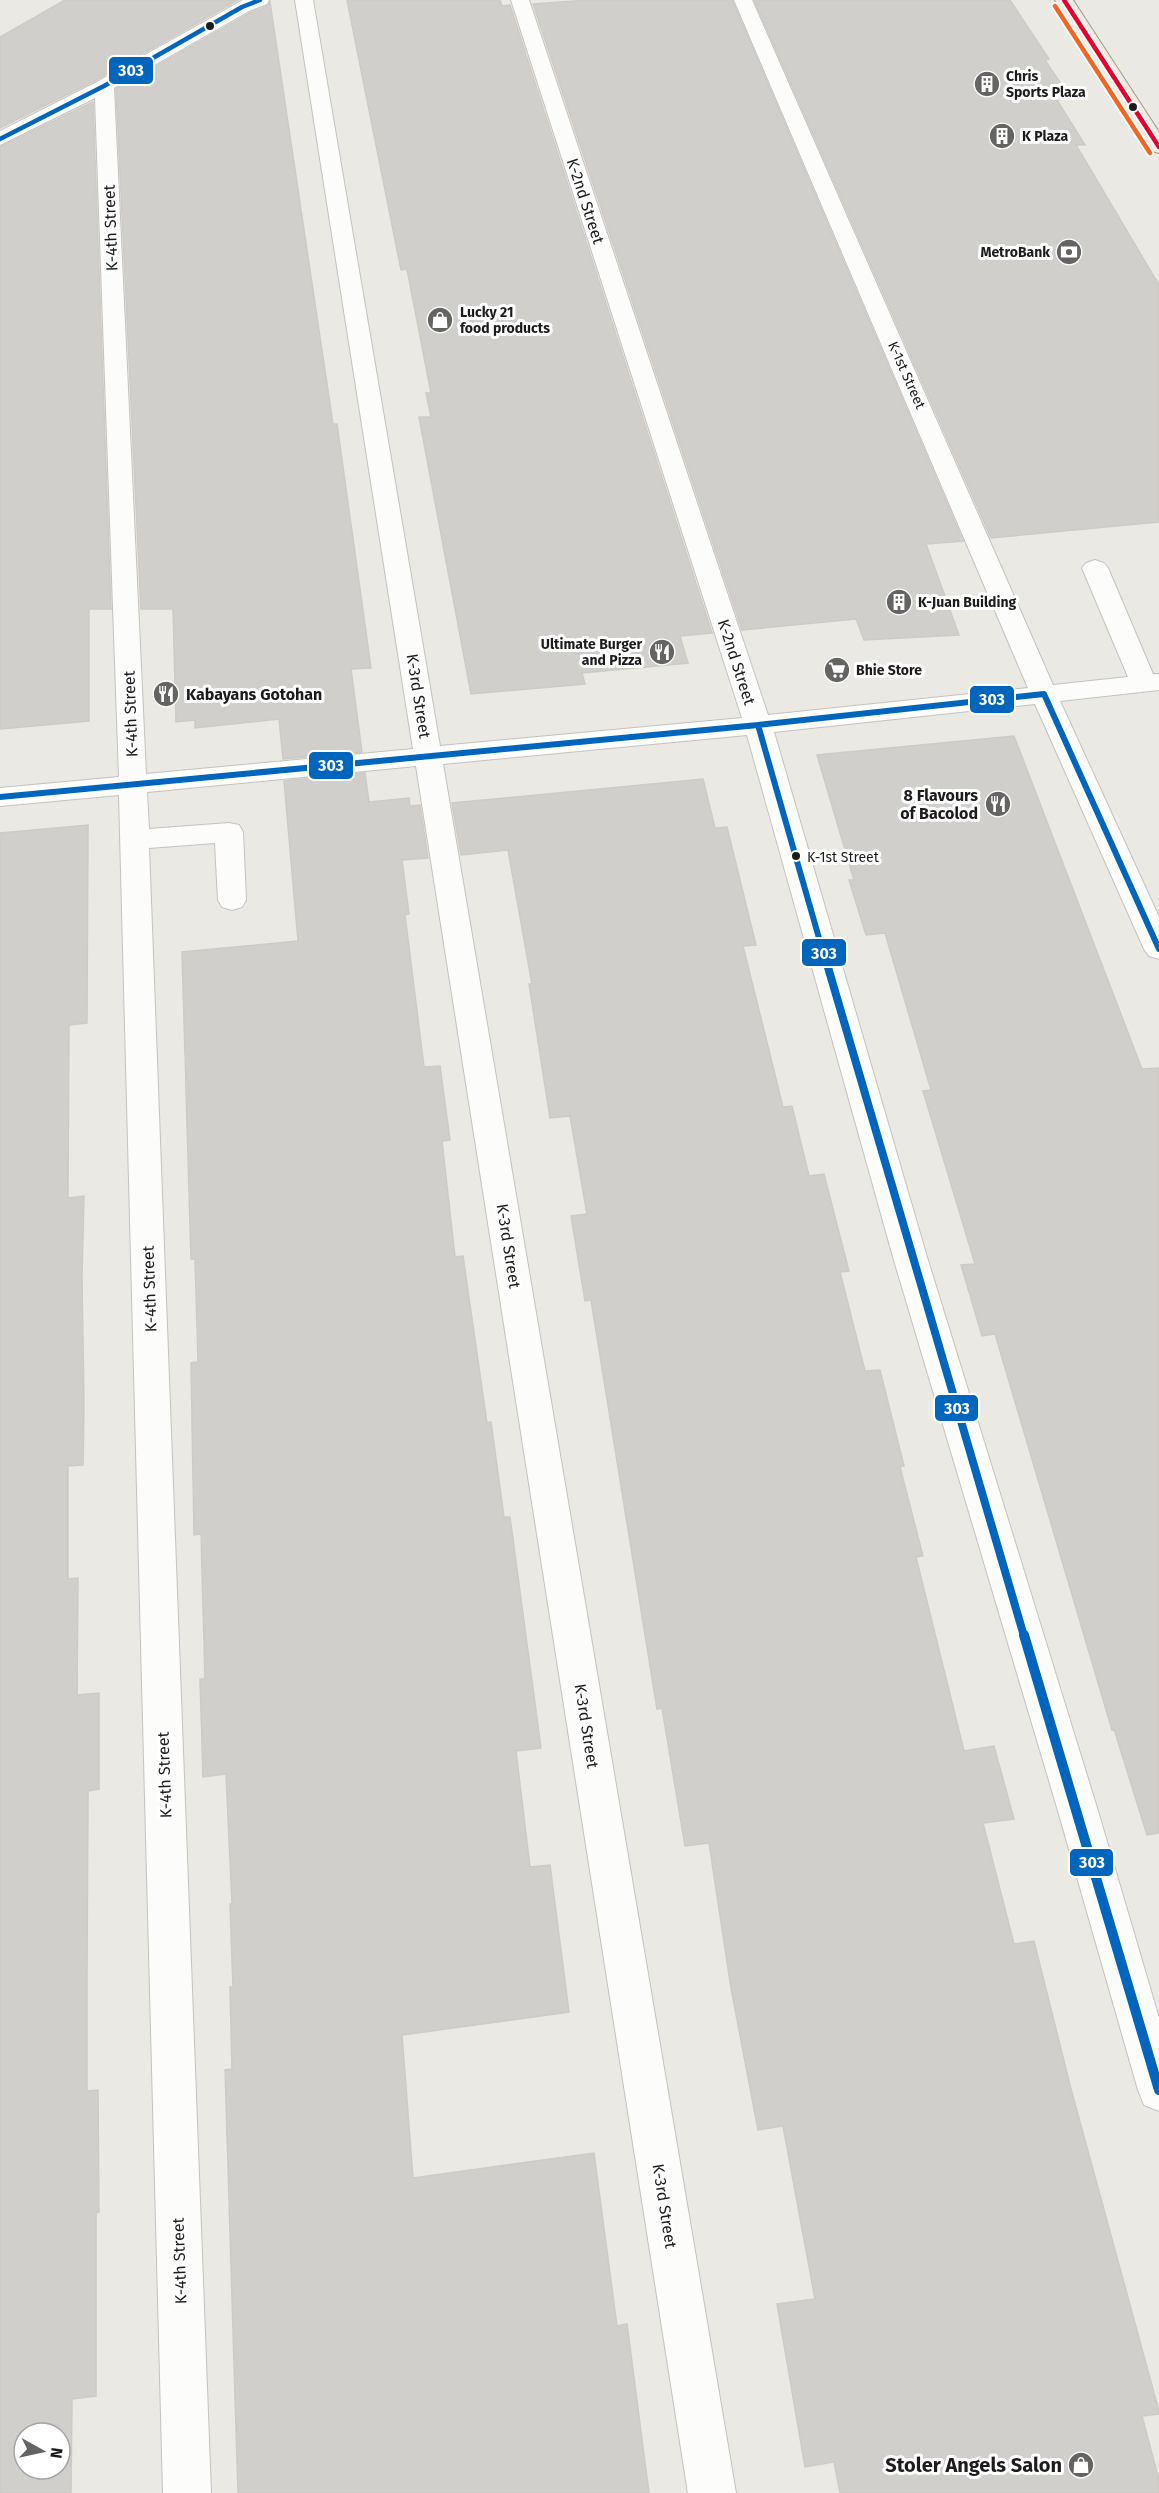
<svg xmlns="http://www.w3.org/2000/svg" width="1159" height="2493" viewBox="0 0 1159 2493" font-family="'Fira Sans',sans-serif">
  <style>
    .building { fill: #d1cfcb; stroke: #cecbc6; stroke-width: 1.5; fill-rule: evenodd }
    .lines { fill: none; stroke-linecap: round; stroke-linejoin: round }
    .minor-casing { stroke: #c3c2c0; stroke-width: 2 }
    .major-casing { stroke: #a19881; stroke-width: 2 }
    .minor { fill: #fcfcfb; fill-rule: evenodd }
    .major { fill: #efebe3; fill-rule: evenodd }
    .bus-1-far3-casing { stroke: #fff; stroke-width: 8 }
    .bus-1-far2-casing { stroke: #fff; stroke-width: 10 }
    .bus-1-far1-casing { stroke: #fff; stroke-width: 12 }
    .bus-1-casing { stroke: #fff; stroke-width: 14 }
    .bus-2-casing { stroke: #fff; stroke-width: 8 }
    .bus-3-casing { stroke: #fff; stroke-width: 8 }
    .bus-1-far3 { stroke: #0065bd; stroke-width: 4.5 }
    .bus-1-far2 { stroke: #0065bd; stroke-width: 6 }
    .bus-1-far1 { stroke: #0065bd; stroke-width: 8 }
    .bus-1 { stroke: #0065bd; stroke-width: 10 }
    .bus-2 { stroke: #e4002b; stroke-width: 4.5 }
    .bus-3 { stroke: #f26522; stroke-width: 4.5 }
    .bus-dot { fill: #1c1c1c; stroke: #fff; stroke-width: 2 }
    .labels { text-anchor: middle; stroke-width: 6; stroke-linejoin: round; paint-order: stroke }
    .far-poi-label { font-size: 14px; font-weight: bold; fill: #1c1c1c; stroke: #fff; text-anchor: start }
    .far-street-label { font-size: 14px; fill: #1c1c1c; stroke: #fff }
    .bus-label { font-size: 14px; fill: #1c1c1c; stroke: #fff; text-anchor: start }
    .street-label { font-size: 16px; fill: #1c1c1c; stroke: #fff }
    .poi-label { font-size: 16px; font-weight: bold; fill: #1c1c1c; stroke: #fff; text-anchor: start }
    .near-poi-label { font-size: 20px; font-weight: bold; fill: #1c1c1c; stroke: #fff; text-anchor: end }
    .line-badge { stroke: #fff; stroke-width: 2 }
    .badge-label { font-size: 16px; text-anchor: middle; font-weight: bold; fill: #fff }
  </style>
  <rect width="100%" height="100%" fill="#ebe9e4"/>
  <path class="building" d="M65,0H238L96,80L0,128V37Z
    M347,0H500L502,6L510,5L712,633L680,636L688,663L582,673L585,684L471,694L419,417H431L426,393H431L407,269L401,270Z
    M589,0H732L963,541L926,544L959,635L864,640L856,619L742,630L533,4Z
    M754,0H1010L1049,59L1045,60L1069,96L1055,97L1085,145H1076L1159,285V522L991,538Z
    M270,2L333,424H337L371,668L351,669L362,752L283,759L279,719L195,728V720L176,722L173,609H141L116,89L250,13L268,6Z
    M93,102L111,609H89V721L0,729V147Z
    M1014,736L1142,1069L1159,1068V1833L1147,1835L1114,1729L1112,1730L995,1334L982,1336L961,1265L975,1264L923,1091L931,1090L885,933L866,935L849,880H854L817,755Z
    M365,773L369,802L409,798L410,806L420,805L428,858L402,860L409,914L405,915L424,1067L440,1066L450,1140L442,1141L455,1257L463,1256L487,1423L491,1422L504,1517H510L541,1748L516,1751L530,1867L550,1865L569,2012L402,2035L413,2178L594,2153L617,2326L627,2324L649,2493H238L225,2070L232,2069L230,1987H233L230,1904H232L226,1774L203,1777L200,1679H205L201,1534L194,1535L191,1363L198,1362L195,1259H191L182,952L298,941L284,781Z
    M703,779L715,828L727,827L756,945L743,946L783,1107L792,1106L809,1176L824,1174L849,1271L840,1272L865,1371L880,1370L904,1466L900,1467L923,1556L916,1557L964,1751L994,1746L1014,1819L983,1823L1014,1944L1034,1941L1071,2089L1159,2411V2414L1142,2416L1159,2480V2493H840L834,2462L805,2467L777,2304L815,2299L783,2126L758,2130L731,1988L709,1843L685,1846L662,1708L657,1709L591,1300L585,1301L571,1216L587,1214L570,1116L550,1118L529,984H532L508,850L461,855L452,803Z
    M88,825L87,1023L69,1025L68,1198L84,1196L82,1277L84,1404L83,1465L68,1466V1579L78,1578L77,1695L99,1693V1789L88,1791L87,1975V2091L98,2090L99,2212L96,2213V2396L72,2399L71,2493H0V833ZM24,2433H60V2469H24Z"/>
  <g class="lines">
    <g class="minor-casing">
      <path id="minor" d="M243,0H269L267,4L249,11L114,88L146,774L413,749L295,0H313L440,746L742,718L511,0H529L768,715L1028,688L734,0H752L1053,685L1128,677L1082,568L1086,563L1095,560L1104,563L1108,568L1153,674H1159V690L1060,701L1159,917V959L1149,956L1144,949L1035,704L774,732L927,1257L1098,1811L1159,2018V2111L1144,2105L1138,2090L1058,1811L893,1257L747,735L443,764L736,2493H688L416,766L147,792L149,829L229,823L239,825L243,832L246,900L242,907L232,910L222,907L218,900L215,843L149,848L211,2493H163L119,795L0,806V788L119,777L95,98L0,145V131L97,82Z"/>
    </g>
    <g class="major-casing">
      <path id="major" d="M1055,0H1073L1159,132V153L1152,151L1149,147Z"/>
    </g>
    <use href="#minor" class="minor"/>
    <use href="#major" class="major"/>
    <g class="bus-1-far3-casing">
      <path id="bus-1-far3" d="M0,139L104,86L242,7L260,0"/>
    </g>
    <g class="bus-1-far2-casing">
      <path id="bus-1-far2" d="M758,725L825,959
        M0,797L758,725L1044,694L1159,949"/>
    </g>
    <g class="bus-1-far1-casing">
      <path id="bus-1-far1" d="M825,957L1024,1636"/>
    </g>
    <g class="bus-1-casing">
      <path id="bus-1" d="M1024,1635L1159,2090"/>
    </g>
    <g class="bus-2-casing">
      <path id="bus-2" d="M1064,0L1159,147"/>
    </g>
    <g class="bus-3-casing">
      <path id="bus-3" d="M1055,6L1150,153"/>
    </g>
    <use href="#bus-1-far3" class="bus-1-far3"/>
    <use href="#bus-1-far2" class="bus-1-far2"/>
    <use href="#bus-1-far1" class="bus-1-far1"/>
    <use href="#bus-1" class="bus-1"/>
    <use href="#bus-2" class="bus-2"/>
    <use href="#bus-3" class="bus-3"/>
  </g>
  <defs>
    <g id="building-disc" transform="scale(1.35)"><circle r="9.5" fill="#646462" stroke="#fff"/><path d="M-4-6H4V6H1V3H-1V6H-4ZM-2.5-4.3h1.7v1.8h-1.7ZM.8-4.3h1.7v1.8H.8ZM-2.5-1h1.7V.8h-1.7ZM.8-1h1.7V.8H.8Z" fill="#fff"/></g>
    <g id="bank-disc" transform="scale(1.35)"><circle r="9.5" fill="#646462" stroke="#fff"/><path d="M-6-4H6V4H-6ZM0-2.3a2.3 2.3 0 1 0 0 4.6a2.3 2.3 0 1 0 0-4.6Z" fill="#fff"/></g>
    <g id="shop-disc" transform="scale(1.35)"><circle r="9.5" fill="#646462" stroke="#fff"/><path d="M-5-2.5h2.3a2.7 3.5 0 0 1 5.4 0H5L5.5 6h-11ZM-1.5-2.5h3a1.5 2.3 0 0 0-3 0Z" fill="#fff"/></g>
    <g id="restaurant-disc" transform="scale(1.35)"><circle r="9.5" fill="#646462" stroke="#fff"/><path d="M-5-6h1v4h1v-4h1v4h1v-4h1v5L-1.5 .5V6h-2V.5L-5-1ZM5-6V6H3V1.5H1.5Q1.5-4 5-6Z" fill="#fff"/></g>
    <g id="supermarket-disc" transform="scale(1.35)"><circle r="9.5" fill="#646462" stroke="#fff"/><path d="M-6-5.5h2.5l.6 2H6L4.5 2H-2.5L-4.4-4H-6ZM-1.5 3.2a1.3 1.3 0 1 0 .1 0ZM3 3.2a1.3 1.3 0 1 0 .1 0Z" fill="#fff"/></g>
  </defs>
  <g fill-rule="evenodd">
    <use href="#building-disc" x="987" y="84"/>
    <use href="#building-disc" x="1002" y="136"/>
    <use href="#bank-disc" x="1069" y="252"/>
    <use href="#shop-disc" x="440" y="320"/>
    <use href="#building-disc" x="899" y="602"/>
    <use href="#restaurant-disc" x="662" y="652"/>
    <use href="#supermarket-disc" x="837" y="670"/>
    <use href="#restaurant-disc" x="166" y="694"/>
    <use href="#restaurant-disc" x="998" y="804"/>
    <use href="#shop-disc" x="1081" y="2465"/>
  </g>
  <g class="bus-dot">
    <circle cx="210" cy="26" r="5"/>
    <circle cx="1133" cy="107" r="5"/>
    <circle cx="796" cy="856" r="5"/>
  </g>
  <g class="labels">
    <g class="far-poi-label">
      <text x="1006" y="81">Chris<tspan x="1006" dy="16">Sports Plaza</tspan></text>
      <text x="1022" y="141">K Plaza</text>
      <text x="1050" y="257" text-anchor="end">MetroBank</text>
      <text x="460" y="317">Lucky 21<tspan x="460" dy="16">food products</tspan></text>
      <text x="918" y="607">K-Juan Building</text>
      <text x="642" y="649" text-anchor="end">Ultimate Burger<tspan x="642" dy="16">and Pizza</tspan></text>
      <text x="856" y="675">Bhie Store</text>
    </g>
    <g class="far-street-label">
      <text transform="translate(907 375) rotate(66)" y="5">K-1st Street</text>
    </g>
    <g class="bus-label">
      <text x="807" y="862">K-1st Street</text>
    </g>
    <g class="street-label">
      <text transform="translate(586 201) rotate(72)" y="6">K-2nd Street</text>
      <text transform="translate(110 228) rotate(-92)" y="6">K-4th Street</text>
      <text transform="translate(737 662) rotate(72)" y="6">K-2nd Street</text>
      <text transform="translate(419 696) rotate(81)" y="6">K-3rd Street</text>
      <text transform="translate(130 714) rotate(-92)" y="6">K-4th Street</text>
      <text transform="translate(509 1246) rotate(81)" y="6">K-3rd Street</text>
      <text transform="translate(149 1289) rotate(-92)" y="6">K-4th Street</text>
      <text transform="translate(587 1726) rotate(81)" y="6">K-3rd Street</text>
      <text transform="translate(164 1775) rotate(-92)" y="6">K-4th Street</text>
      <text transform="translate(665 2206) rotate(81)" y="6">K-3rd Street</text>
      <text transform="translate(179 2261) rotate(-92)" y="6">K-4th Street</text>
    </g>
    <g class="poi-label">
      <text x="186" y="700">Kabayans Gotohan</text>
      <text x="978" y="801" text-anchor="end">8 Flavours<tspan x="978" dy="18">of Bacolod</tspan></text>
    </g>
    <g class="near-poi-label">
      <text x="1062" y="2472">Stoler Angels Salon</text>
    </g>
  </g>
  <g class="line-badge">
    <rect x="108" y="56" width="46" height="29" rx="6" fill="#0065bd"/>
    <rect x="969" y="685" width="46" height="29" rx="6" fill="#0065bd"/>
    <rect x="308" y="751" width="46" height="29" rx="6" fill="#0065bd"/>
    <rect x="801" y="938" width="46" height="29" rx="6" fill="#0065bd"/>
    <rect x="934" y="1394" width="45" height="28" rx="6" fill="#0065bd"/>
    <rect x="1069" y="1848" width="45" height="29" rx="6" fill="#0065bd"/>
  </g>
  <g class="badge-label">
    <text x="131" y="76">303</text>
    <text x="992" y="705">303</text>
    <text x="331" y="771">303</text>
    <text x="824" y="959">303</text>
    <text x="957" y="1414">303</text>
    <text x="1092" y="1868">303</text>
  </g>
  <g transform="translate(42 2451) rotate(98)"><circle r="28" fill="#ffffff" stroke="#a4a4a4" stroke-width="1.5"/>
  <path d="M0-4.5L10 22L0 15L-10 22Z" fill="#646462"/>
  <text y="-9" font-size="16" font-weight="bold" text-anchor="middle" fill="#1c1c1c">N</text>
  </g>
</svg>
